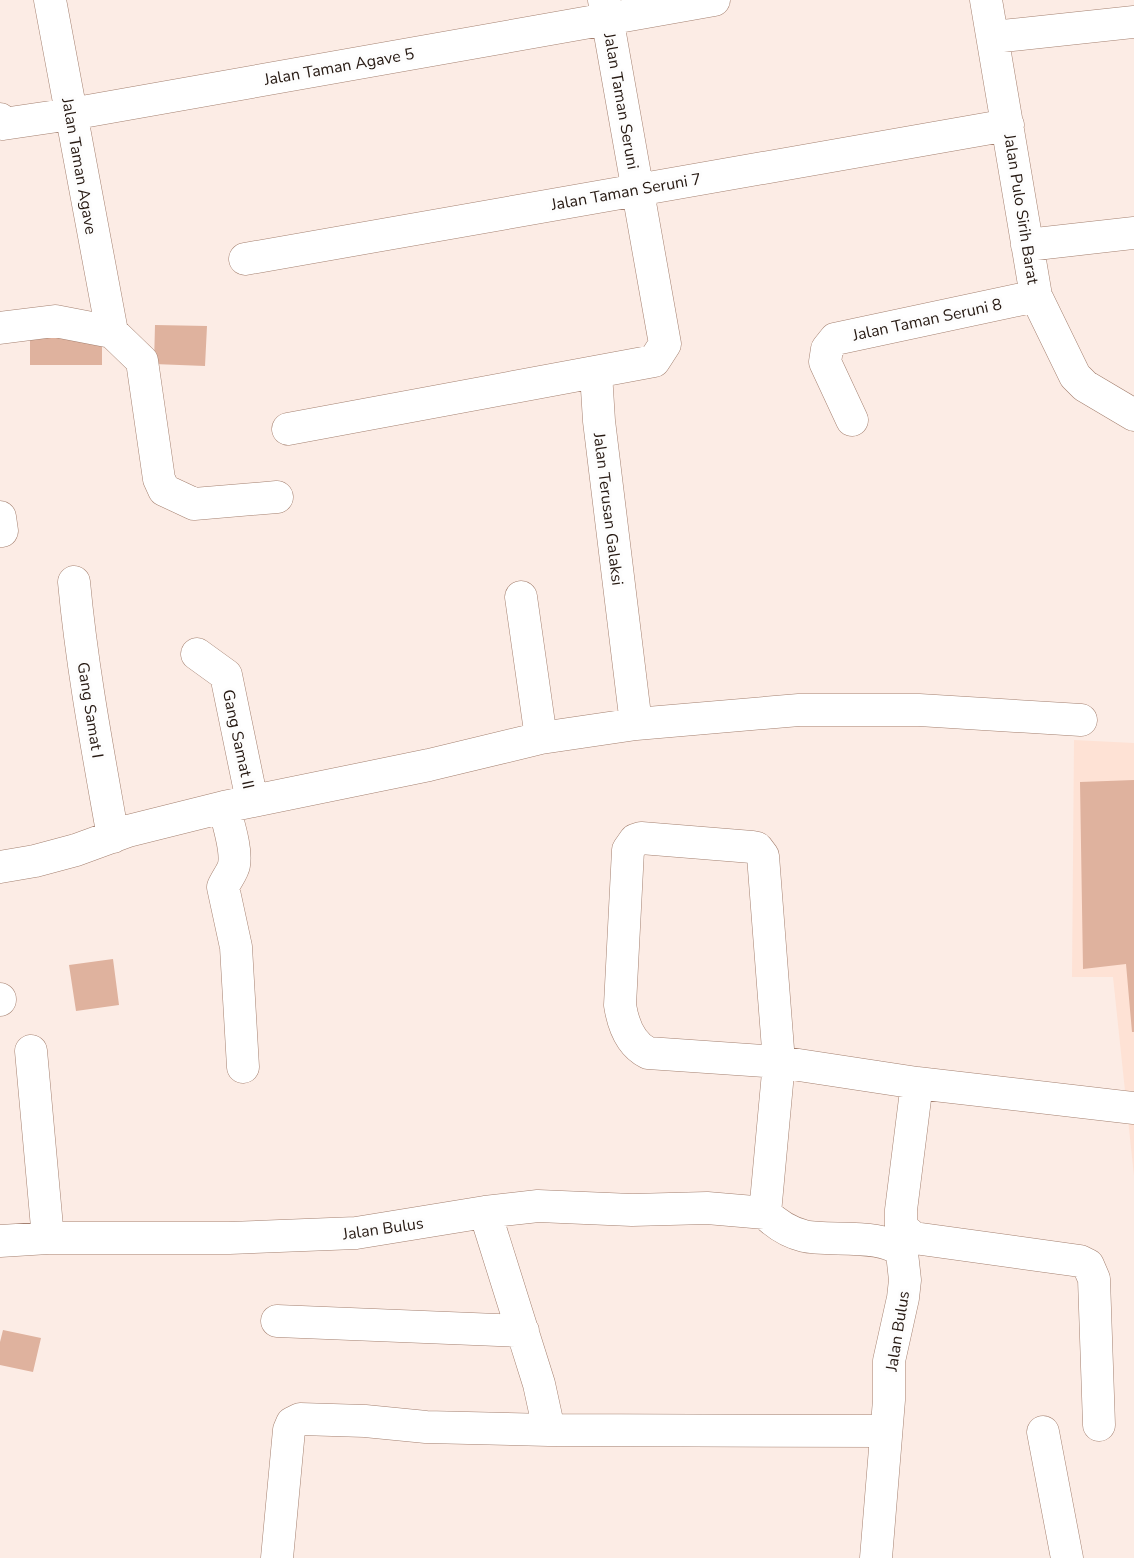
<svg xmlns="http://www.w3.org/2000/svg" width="1134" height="1558" viewBox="0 0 1134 1558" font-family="'Nunito Sans',sans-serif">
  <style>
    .built { fill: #fee2d5 }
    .building { fill: #dfb29e }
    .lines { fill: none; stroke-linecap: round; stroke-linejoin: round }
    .minor-casing { stroke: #a48070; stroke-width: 33 }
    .minor { stroke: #fff; stroke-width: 32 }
    .labels { text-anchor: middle; stroke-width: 6; stroke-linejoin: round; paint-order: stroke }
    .street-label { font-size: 16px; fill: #261912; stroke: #fdfdfd }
  </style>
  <rect width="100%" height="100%" fill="#fcece5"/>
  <path class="built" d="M1074,740L1134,743V1176L1113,977H1072Z"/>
  <path class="building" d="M155,325L207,326L205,366L154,364Z
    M30,336H102V365H30Z
    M1134,780V1032H1132L1126,964L1083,969L1080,782Z
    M113,959L119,1005L76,1011L69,965Z
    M3,1330L41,1338L33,1372L0,1365V1342Z"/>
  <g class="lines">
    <g class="minor-casing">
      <path id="minor" d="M50,0L112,332
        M986,0L1036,296L1075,376L1085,386L1134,415
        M993,37L1134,22
        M0,119L3,124L71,114L714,0
        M1027,245L1134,233
        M245,259L1008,125
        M0,328L55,321L112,332L142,361L159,479L164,490L194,504L277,497
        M596,373L599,421L636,724
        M852,420L825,362L827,349L835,339L1036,296
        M288,429L654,361L665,344L604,0
        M0,517L2,531
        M74,582C82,668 98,752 113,837
        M521,597L541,738
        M197,654L226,675L252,801
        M224,807C228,823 237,849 234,865C233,871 226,880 223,887L236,947L243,1067
        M0,867L35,861L76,850L128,831L224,807L429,765L541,738L636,724L799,710H919L1081,720
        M0,999V1000
        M31,1051L48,1238
        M917,1083L901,1210V1227L914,1238L1080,1261L1088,1265L1094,1279L1099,1425
        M485,1212L539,1384L549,1430L885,1431
        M765,1213L779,1062L763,856L757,848L752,847L641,838L635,840L628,850L620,1005C623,1024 630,1044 648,1053L779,1062L917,1083L1134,1108
        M0,1241L48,1238H229L356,1233L485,1212L538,1206L632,1210L707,1208L765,1213C776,1224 788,1232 804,1236C828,1242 886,1232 902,1253L905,1280L903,1298L889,1361V1400L876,1558
        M277,1321L523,1331
        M1043,1432L1067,1558
        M277,1558L289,1430L292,1423L300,1419L365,1421L426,1427L549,1430"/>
    </g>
    <use href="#minor" class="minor"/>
  </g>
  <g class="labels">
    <g class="street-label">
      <text transform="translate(339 66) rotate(-10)" y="6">Jalan Taman Agave 5</text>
      <text transform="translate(622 101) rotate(80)" y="6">Jalan Taman Seruni</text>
      <text transform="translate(80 166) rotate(80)" y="6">Jalan Taman Agave</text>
      <text transform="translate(626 191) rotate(-10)" y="6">Jalan Taman Seruni 7</text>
      <text transform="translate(1022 209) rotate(81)" y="6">Jalan Pulo Sirih Barat</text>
      <text transform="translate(927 319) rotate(-12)" y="6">Jalan Taman Seruni 8</text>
      <text transform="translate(609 509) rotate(83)" y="6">Jalan Terusan Galaksi</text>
      <text transform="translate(91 710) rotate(81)" y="6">Gang Samat I</text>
      <text transform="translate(239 739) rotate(78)" y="6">Gang Samat II</text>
      <text transform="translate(383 1228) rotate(-8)" y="6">Jalan Bulus</text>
      <text transform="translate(897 1331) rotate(-81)" y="6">Jalan Bulus</text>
    </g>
  </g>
</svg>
